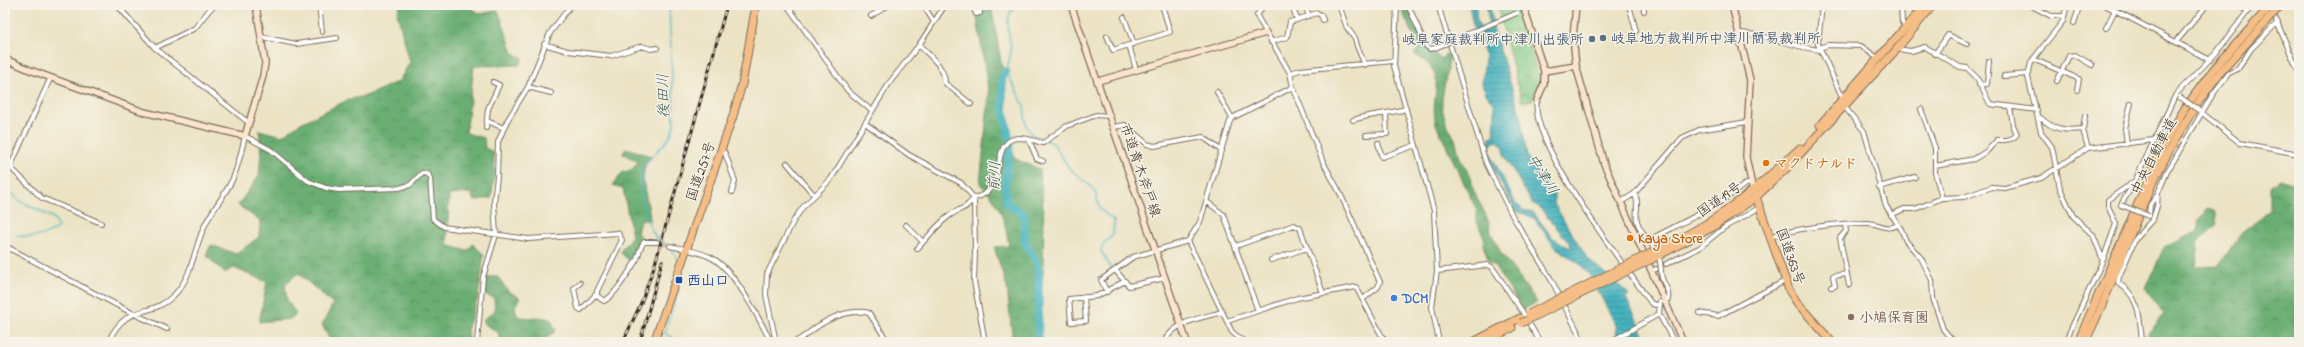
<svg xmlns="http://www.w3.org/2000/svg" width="2304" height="347" viewBox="0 0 2304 347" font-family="'Indie Flower','Klee One',sans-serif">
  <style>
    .forest { fill: url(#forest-crowns); stroke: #526c48 }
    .park { fill: url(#park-crowns); stroke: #5f7a52 }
    .water { fill: url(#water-rules); stroke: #406e6e; fill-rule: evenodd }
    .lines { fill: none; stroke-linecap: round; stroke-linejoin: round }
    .stream { stroke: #44b3be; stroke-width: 1.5 }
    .river { stroke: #44b3be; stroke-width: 8 }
    .street-tunnel { stroke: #c9bea3; stroke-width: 4; stroke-dasharray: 4 2; stroke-linecap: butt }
    .street-casing { stroke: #796b58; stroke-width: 6 }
    .secondary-casing { stroke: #796b58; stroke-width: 8 }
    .highway-casing { stroke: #796b58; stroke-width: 9 }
    .street { stroke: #fff; stroke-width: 4 }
    .secondary { stroke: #fbe5cf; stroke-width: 5.5 }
    .highway { stroke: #f6be87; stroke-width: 7 }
    .rail-casing { stroke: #3b2a1e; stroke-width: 3 }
    .rail { stroke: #f7f3e8; stroke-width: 1.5; stroke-dasharray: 4.5; stroke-linecap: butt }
    .street-bridge-casing { stroke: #796b58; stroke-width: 6; stroke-linecap: butt }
    .highway-bridge-casing { stroke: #796b58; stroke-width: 9; stroke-linecap: butt }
    .street-bridge { stroke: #fff; stroke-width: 4 }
    .highway-bridge { stroke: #f6be87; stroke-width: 7 }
    .service-dot { fill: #5c6f8a; stroke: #f7f3e8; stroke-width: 1.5 }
    .food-dot { fill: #e8710a; stroke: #f7f3e8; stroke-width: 1.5 }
    .transit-dot { fill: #1a4fb4; stroke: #f7f3e8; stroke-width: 1.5 }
    .shop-dot { fill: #3f7fe0; stroke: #f7f3e8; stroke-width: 1.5 }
    .education-dot { fill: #8d6e63; stroke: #f7f3e8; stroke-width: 1.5 }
    .labels { text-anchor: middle; stroke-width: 3; stroke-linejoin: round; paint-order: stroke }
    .service-label { font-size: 14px; font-weight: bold; fill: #4e5e75; stroke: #f7f3e8; text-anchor: start }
    .street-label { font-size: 14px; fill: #3b2a1e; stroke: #f7f3e8 }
    .food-label { font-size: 14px; font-weight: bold; fill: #c56008; stroke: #f7f3e8; text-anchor: start }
    .transit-label { font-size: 14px; font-weight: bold; fill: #164399; stroke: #f7f3e8; text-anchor: start }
    .shop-label { font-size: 14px; font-weight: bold; fill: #366cbe; stroke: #f7f3e8; text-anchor: start }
    .education-label { font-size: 14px; font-weight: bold; fill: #785e54; stroke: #f7f3e8; text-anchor: start }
    .water-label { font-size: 15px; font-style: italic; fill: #3e5a56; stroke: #f7f3e8 }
  </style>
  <defs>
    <pattern id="forest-crowns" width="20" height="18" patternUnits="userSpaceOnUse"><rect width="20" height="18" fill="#6aae72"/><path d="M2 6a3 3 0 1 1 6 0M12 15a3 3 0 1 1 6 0" fill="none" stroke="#588e5d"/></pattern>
    <pattern id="park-crowns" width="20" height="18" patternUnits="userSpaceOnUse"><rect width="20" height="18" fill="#83ca85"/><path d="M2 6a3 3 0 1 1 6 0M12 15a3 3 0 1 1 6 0" fill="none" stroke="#6ca46c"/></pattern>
    <pattern id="water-rules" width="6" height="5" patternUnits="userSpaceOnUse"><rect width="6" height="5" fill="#44b3be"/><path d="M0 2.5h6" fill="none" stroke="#3a929a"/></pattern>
  </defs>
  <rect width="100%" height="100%" fill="#f7f3e8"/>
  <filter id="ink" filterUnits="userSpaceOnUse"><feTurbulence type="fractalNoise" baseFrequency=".025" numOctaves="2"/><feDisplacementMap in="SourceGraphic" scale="8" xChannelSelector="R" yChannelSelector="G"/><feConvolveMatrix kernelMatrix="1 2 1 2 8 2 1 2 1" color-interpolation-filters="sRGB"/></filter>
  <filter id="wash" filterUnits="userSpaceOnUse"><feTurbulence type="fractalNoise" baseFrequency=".012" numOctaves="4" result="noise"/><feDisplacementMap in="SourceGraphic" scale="16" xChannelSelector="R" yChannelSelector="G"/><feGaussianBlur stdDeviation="0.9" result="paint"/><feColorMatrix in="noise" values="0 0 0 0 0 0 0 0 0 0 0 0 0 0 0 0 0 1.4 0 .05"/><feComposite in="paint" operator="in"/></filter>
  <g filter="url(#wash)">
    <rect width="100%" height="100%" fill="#ece3c4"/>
    <path class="forest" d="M400,5H465L481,14L498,10L513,53L523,58L519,65L474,66L466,133L484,138L485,148L493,152L495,172L491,198L474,201L471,193L449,195L447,245L467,251L473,244L484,255L478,297L467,330L469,341L453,338L450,342H331L322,325L333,304L298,273L285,284L287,300L296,314L290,319L259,322L267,282L234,268L224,273L206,255L211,245L236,254L259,237L260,221L238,205L259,176L261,150L259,130L282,136L299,124L350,99L366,96L399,81L410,62L397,13Z
      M975,5H991L1005,84L1003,118L1015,159L1040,169L1044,220L1043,274L1035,342H1007L1012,335L1007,287L994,247L1009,246C1005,220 1000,202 980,184L989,95Z
      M1400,5H1407L1428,51H1433L1439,58H1443L1445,54H1450L1442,98V108L1446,122L1455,139L1460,158L1471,177L1473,189L1489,222L1491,233L1501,253L1537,302L1523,310L1494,265L1489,262L1483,245L1484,238L1477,222V211L1436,124C1428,90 1452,76 1414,54L1419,48C1415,33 1405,21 1400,5Z
      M626,148L651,156C635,176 649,197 650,220H640L637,233L642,239L636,252L629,261L620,252L632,236L623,188L613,185L622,173L633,169L638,161L623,154Z
      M2279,179L2299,185V342H2149L2148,332L2164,314L2146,289L2164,247L2199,230L2198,220L2207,208L2216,212V225L2199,241L2196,267L2218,266L2243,231L2270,210V186Z
      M488,277H498L508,291L520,298L515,306L517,316C529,320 540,314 551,320L556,331L542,342H501L498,332L483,323L484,319L495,311L494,298L485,295V284Z"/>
    <path class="park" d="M1497,5H1516L1538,74L1539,82L1532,100L1522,102Z"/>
    <path class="water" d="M1469,5H1476C1476,17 1476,29 1489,32L1488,15L1486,5H1490L1494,31L1521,117L1527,156L1545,185L1554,190V204L1587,258L1629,294L1626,298L1648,342H1617L1616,325L1590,276L1581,265L1555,247L1534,218L1516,211L1495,172L1485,146L1489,144L1490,137L1494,136L1495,113L1494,104L1486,94L1482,84L1485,59L1484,50L1475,36ZM1498,141L1504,148V155L1532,203L1539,207L1571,245L1570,248L1552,237L1533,212L1523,210L1515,202L1488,149L1494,142Z"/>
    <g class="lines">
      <path class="stream" d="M669,5L674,125C670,145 654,150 644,166C635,181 646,222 655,236C659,242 668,244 672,249C674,252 675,256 678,259
        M1018,5C1001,16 1010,33 1011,49C1011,56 1008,65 1006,71L1024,105L1026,125L1032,135L1053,143L1069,168L1094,189L1100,209L1114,221L1113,235L1103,244L1101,251L1112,270
        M5,187L20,201L54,218L58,226C53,236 27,239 17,235
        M679,288L665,333L679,342"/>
      <path class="river" d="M1006,71L1002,77L1003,105L1010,143L1005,185L1007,204L1024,214L1025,243L1035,259L1039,274L1038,342"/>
    </g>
  </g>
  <g filter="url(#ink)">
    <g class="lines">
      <path class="street-tunnel" d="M657,242L670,246"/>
      <g class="street-casing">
        <path id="street" d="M117,5L155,48L249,123
          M319,5L322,32
          M765,5H771
          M787,5L848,91L872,111
          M923,5L934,22
          M973,5L976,14L980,13L979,5
          M1264,5L1257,15L1258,18L1290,73L1293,87L1323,162L1340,193L1380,282L1378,287L1363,299
          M1292,5L1297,20
          M1305,5L1309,16
          M1339,5L1347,28L1355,38L1357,46L1365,65
          M1397,5L1394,66L1434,211L1437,271L1432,307L1439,342
          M1408,5L1426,46L1430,49L1435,48
          M1438,5L1486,163L1513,217L1552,281L1583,342
          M1629,5L1636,31
          M1643,5L1644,11
          M1822,5L1818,44L1843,99
          M1901,5L1902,22L1905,27
          M2030,5L2051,16H2064
          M2067,5L2063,21L2031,62L2028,77L2041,132L2052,147L2060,188L2073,216L2093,235L2103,260
          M2105,5L2210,60
          M2237,5L2248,11
          M2273,13L2299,73
          M871,16L889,5
          M1124,17L1134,44
          M2074,23L2080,5
          M2106,28L2115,10
          M1739,33C1767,34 1792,47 1820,50
          M1107,36L1113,50L1170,32L1162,5
          M262,37L296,44L337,38
          M1271,42L1287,37L1290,22L1317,13L1321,15L1323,20
          M2176,42L2207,5
          M544,44L568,51L611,56L642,46L651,49L657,48
          M919,45C930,56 945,67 945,83L971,104
          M1129,45L1136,70
          M155,48L195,28L210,9L217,5
          M1819,48L1828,45L1861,46L1879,59
          M1897,49L1911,51L1925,47L1960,67L1967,68L1977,78L1990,104L2037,110
          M1935,54L1948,35L1967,44
          M2033,59L2079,79L2077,90
          M1290,73L1300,70L1393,61
          M2004,76L2028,74
          M51,77L11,165L13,170L42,198L101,223
          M2057,81L2069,56L2075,55L2092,65
          M1979,85L1987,84L1989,61
          M528,87L551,93
          M1217,92L1232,118
          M1537,100C1528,142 1624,265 1651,303L1655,305L1660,304
          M1844,106L1864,131L1886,206L1901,229L1906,241L1921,258L1932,280L1933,298L1943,329L1954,342
          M1921,109L1935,148V173L1942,198
          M2201,112L2240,143L2299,154
          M2085,116L2083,130L2088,148
          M2038,117L2041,118C2053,130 2067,131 2083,129
          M1353,120C1370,114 1388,114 1406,109
          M487,121L504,128
          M865,123L909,155L961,183L974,198L975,251L974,281L985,342
          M1114,127L1125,125L1147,144L1154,146L1203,137L1222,151
          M486,128L488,109L499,85L493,82
          M1366,135L1387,134L1386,115
          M1029,140L1037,159L1043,161
          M1378,143L1382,157L1416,145
          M2127,144L2125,128L2131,103
          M721,150L725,153L735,181L732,192
          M787,163L814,195
          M1935,166L1974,159L1987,151L1997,140C2005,140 2012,141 2017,134L2013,125L2010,107
          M1879,187L1915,177
          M1634,194C1640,200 1635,213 1637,221C1640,233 1650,240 1656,251
          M1206,201L1224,215L1258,311
          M1621,202L1634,194L1682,138L1699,130L1747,122
          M2121,205L2135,181
          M1891,215L1904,209H1915L1942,198L1964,197L1992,187L2005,188L2041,178L2088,148L2154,140
          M2149,216L2150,205L2158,193
          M906,225L923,242
          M1845,225L1846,231L1840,238L1849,285
          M1770,237C1796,228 1838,223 1866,223C1880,222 1883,232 1898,225
          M1651,239C1683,222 1715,208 1744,185L1751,183
          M1188,241L1232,332L1244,342
          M5,246L132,313L167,329
          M670,246C684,249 699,251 712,258C735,270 759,319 771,342
          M1236,246L1294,225L1300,228L1323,293
          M917,249C927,238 937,225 949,216C961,207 964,211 974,198C1011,191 987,139 1019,138C1028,138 1035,141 1043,143L1067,126L1096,115L1110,116
          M1658,256C1662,263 1660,270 1662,278C1664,285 1670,290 1668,299L1665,301
          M1271,260L1307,248
          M1666,264L1699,248L1725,227L1759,208
          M1116,271L1129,286L1165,278
          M1437,271L1488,265L1492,267L1522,311L1540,342
          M1651,271L1656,269
          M580,283L574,288L578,308L581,310L597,293
          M1831,287L1835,286L1833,276L1847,274
          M1107,292L1101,280L1133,257L1188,241L1200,222L1230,121L1234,117L1293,87
          M1084,297L1086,321L1071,322L1069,299L1097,296L1125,281
          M1660,302L1659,314L1674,342
          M1699,313L1718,316L1785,281
          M1227,321L1297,298L1356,287L1385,342
          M108,342C128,300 150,320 174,295C193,277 194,246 206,223C214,207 227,193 234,176C239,163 242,149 245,136L271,150L308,181L326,188L339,190L399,188L410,185L422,173L427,174L430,178L433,219L444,227L528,239L618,233L622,240L597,291V296L604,301C614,297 631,269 637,259C639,254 640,247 644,242H657
          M477,342L483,277L496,235L494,202L497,177L498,142L507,121L528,87L550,33L571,5
          M776,342L766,295L767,274L794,220L803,207L831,179L890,82L919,45L945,5
          M794,342C805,338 813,328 823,323C836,315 855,309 869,313L888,342
          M1164,342C1175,321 1201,318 1222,312
          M1610,342L1659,314
          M2065,342L2103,260L2116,224L2108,206V200L2135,181L2176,94L2216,53L2248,11L2255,5
          M2142,342C2140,319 2140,296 2118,283L2119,277L2136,238L2153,219L2157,206L2158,193L2167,172L2213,94L2229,73L2238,69L2251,49L2278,22"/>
      </g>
      <g class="secondary-casing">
        <path id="secondary" d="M1071,5L1187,342
          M1523,5L1544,71V84L1537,100
          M1576,5L1573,38L1576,66L1604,164L1683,342
          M1732,5L1750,80L1746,157L1753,191
          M5,59L30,70L144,112L245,136L263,76L265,63L256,5
          M1544,71L1576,66
          M1098,81L1266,33"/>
      </g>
      <g class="highway-casing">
        <path id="highway" d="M1820,125L1925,5
          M1755,194L1789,290L1798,304L1832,342
          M1649,254C1667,245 1686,236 1704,225C1739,204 1770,176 1800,148
          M1652,259L1711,228L1756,197L1788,167L1897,49L1933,5
          M654,342L733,116L742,84L756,5
          M1473,342L1520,318
          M1484,342L1512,328
          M2078,342L2162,148L2185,108L2213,70
          M2085,342C2110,293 2126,241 2149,191C2168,149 2191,110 2219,74"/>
      </g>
      <use href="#street" class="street"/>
      <use href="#secondary" class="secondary"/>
      <use href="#highway" class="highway"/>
      <g class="rail-casing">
        <path id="rail" d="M623,342L641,303L655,264L727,5
          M640,342L662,261"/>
      </g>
      <use href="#rail" class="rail"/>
      <g class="street-bridge-casing">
        <path id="street-bridge" d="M1435,48L1517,13
          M2180,97L2201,112
          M2121,205L2149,216"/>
      </g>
      <g class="highway-bridge-casing">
        <path id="highway-bridge" d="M2213,70L2271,5
          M2219,74L2281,5
          M1529,314L1649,254
          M1521,323L1652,259"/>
      </g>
      <use href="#street-bridge" class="street-bridge"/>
      <use href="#highway-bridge" class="highway-bridge"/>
    </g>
  </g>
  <g class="service-dot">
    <circle cx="1603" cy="38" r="4"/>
    <circle cx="1592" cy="39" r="4"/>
  </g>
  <g class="food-dot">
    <circle cx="1766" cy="163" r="4"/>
    <circle cx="1630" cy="238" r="4"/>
  </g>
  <rect class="transit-dot" x="675" y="276" width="8" height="8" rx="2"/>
  <circle class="shop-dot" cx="1394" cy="298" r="4"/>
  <circle class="education-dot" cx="1851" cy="317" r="4"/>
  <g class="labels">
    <g class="service-label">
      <text x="1611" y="43">岐阜地方裁判所中津川簡易裁判所</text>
      <text x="1584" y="44" text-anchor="end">岐阜家庭裁判所中津川出張所</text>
    </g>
    <g class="street-label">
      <text transform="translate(2153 156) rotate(-63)" y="5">中央自動車道</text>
      <text transform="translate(1141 170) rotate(71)" y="5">市道青木斧戸線</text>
      <text transform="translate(700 171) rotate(-71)" y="5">国道257号</text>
      <text transform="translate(1719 199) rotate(-35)" y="5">国道19号</text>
      <text transform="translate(1791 256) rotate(70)" y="5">国道363号</text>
    </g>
    <g class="food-label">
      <text x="1774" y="168">マクドナルド</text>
      <text x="1638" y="243">Kaya Store</text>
    </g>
    <g class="transit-label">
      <text x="687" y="285">西山口</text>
    </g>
    <g class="shop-label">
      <text x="1402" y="303">DCM</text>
    </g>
    <g class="education-label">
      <text x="1859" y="322">小鳩保育園</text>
    </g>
    <g class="water-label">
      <text transform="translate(663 96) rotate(-92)" y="5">後田川</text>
      <text transform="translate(1543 174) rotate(58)" y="5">中津川</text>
      <text transform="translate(994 176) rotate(-87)" y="5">前川</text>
    </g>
  </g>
  <rect width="2304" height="347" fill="none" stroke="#f7f3e8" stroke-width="20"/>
</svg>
